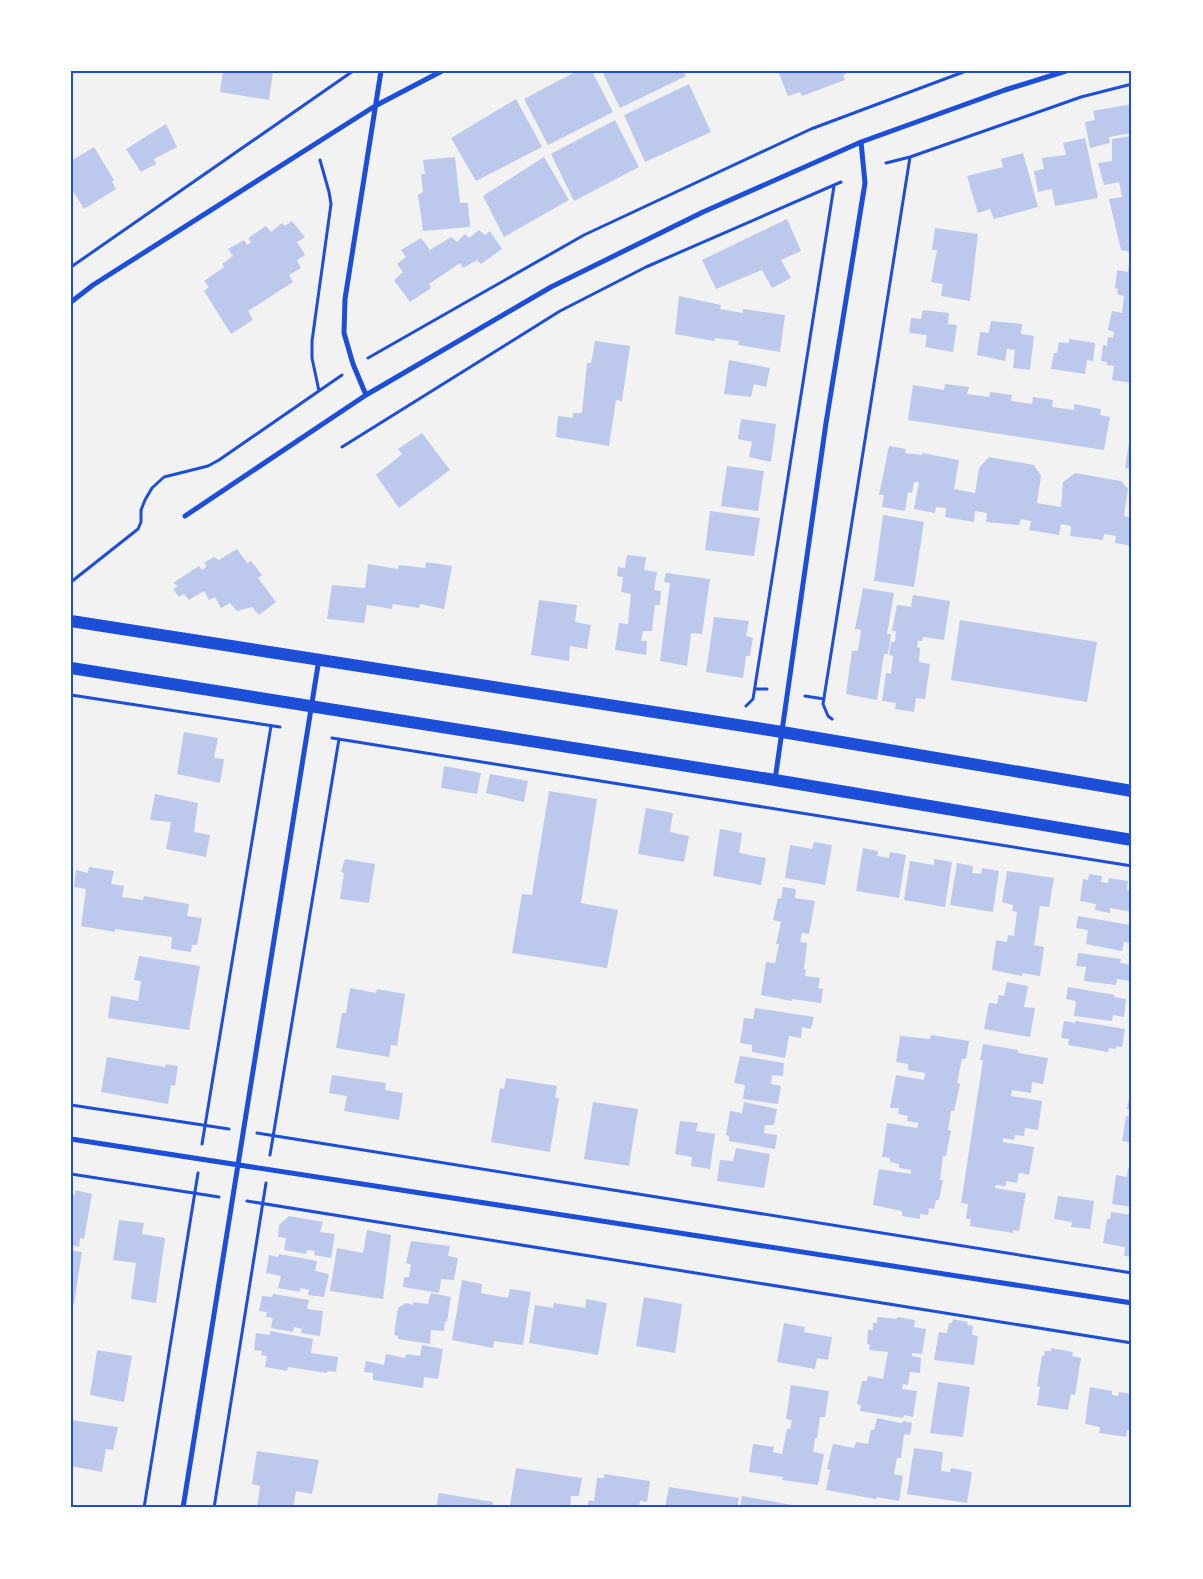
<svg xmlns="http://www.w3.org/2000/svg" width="1203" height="1579" viewBox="0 0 1203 1579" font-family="Figtree,sans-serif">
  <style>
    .building { fill: #bdc9ec }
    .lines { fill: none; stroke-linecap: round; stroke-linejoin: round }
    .path { stroke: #1d4ed8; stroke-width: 3 }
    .minor { stroke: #1d4ed8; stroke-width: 5 }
    .primary { stroke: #1d4ed8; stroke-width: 12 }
    .neatline { fill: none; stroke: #1d4ed8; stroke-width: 2 }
  </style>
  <rect width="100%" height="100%" fill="#f2f2f2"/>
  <path class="building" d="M223,71H273L269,100L220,92Z
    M577,71H592L613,112L548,145L524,99Z
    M602,71H683L686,76L620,108Z
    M778,71H851L843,75L845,80L802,96L800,92L788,96Z
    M689,84L711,132L645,162L624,115Z
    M516,99L542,147L476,181L451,138Z
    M1132,104V133L1109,137L1110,143L1090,148L1085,122L1095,120L1093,111Z
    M615,120L639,167L574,201L551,154Z
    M166,124L177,147L154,159L156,164L141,172L126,149Z
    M1132,136V252L1121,250L1109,199L1122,197L1119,182L1104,185L1098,163L1112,161V139Z
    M1085,138L1098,198L1055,206L1052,189L1038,192L1034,171L1044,169L1042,158L1066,155L1063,143Z
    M94,147L114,180L112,182L116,189L84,209L71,188V161Z
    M1023,153L1038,207L994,219L990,209L978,213L967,176L1003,167L1001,159Z
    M455,157L460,203H468L470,227L423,231L418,195L423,192L421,174H425L423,160Z
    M544,157L569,200L504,237L483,196Z
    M787,219L801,251L781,260L791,278L772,288L762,270L716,289L702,260Z
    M292,221L305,237L297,242L305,255L297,260L301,268L289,275L293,282L248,311L253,320L231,334L204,291L209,287L204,281L224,267L222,264L233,256L228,249L244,240L247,245L251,242L248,238L266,226L271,232L282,223L285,226Z
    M935,228L978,234L970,301L941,296L943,284L931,282L937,250H932Z
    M479,230L485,235L490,231L502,249L481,264L477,260L463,268L460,263L429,284L431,288L410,302L394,280L403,272L397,264L406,257L401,250L421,238L430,250L451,237L457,242L465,234L469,238Z
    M1130,255H1132V383L1112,380L1114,366L1107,365V362L1101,361L1103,345L1107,346L1108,337L1113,338L1114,332L1108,330L1112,311L1122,313L1124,296L1117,294L1118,289L1115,288L1117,270L1128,272Z
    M679,296L721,305L720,309L743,313V309L785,315L780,352L738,345L739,341L715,338L714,341L675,334Z
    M923,310L949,313L948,324L957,325L953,352L925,347L927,335L909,333L911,318L921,319Z
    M991,321L1022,324L1021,334L1034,336L1030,370L1013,368L1015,350L1007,349L1005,361L977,355L980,332L989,333Z
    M1069,339L1095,343L1093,361L1087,360L1085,374L1051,369L1054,353H1057L1059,342L1069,343Z
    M595,341L630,346L622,401L616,400L609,446L556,437L558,416L573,418V413H582L587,363H591Z
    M729,360L770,368L766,387L754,384L751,397L724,394Z
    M945,384L969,387L967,394L989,397L990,392L1012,395L1011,401L1032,404L1033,397L1053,400L1052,407L1074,410V404L1101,409L1100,415L1110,417L1104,450L908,420L913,385L944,390Z
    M741,419L776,424L771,462L749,457L752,442L738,439Z
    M1131,430H1132V469L1125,468Z
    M422,433L450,470L399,508L376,475L402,454L398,449Z
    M889,446L906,449L905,453L922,455V453L959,460L954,489L975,493L979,468L989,457L1034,465L1041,476L1037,503L1061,507L1063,482L1075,473L1121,481L1128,489L1124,516L1132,518V546L1115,543L1116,536L1104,534L1103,540L1070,536L1071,526L1061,524L1059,535L1029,530L1031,521L1021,519L1019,525L986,522L987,513L975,511L974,522L945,517L946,508L936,507L935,513L914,509L919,482H914L912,493L908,492L905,511L882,507L884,495H879Z
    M727,466L764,471L758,511L721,506Z
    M710,511L760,518L754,556L705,550Z
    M883,515L924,522L914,587L874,581Z
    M237,549L247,563L251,561L262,575L258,578L276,602L259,615L252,607L237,611L230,603L221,608L215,597L209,600L204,591L189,600L184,594L179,597L173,589L178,586L173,583L199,566L202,570L207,566L204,563L214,557L219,560Z
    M627,555L646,557L644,570L657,572L654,590L661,591L660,605H655L652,631H643L641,641H647L646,655L615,650L619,623L628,624L631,594L621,592L623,577L617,576L618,567L625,568Z
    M426,562L452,566L444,609L420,604L419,608L393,604L392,609L367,605L364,623L327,619L332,585L365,588L368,564L398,569L399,565L425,568Z
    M666,573L710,579L702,634L691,633L687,666L660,661L670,583L664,582Z
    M863,588L894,593L887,634H891L888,654H884L877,700L846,694L852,651H858L861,630L855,629Z
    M913,595L950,601L944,640L923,637L922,641H918L917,647L920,648L919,662L930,664L925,699L916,698L914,712L895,709L896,703L882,701L886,673L891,674L893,656L889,655L891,642H895L896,631H892L897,605L911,607Z
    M539,600L577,605L575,622L591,625L587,649L570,646L569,661L531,655Z
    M714,617L749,621L746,636L753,638L750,656H746L743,678L706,672Z
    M960,620L1097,642L1087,702L951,680Z
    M184,732L218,738L214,758L224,759L220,783L177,774Z
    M444,766L481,773L477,794L441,788Z
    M490,774L528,781L524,802L486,793Z
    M549,791L597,799L581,903L618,910L607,968L512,953L522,894L532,895Z
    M155,794L198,803L194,832L210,835L206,857L166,849L171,822L150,820Z
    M646,808L673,813L670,832L689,836L684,862L638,854Z
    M720,829L742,833L739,853L766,858L761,885L713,876Z
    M814,842L832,845L825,885L785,878L790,845L812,849Z
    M863,848L878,851L877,856L889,858L890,852L906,855L899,898L856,891Z
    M345,859L375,864L369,903L340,899L344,873L341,872Z
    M934,859L952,862L945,907L904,900L910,861L934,865Z
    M957,863L973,866L972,873L981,874L982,868L999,871L993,912L950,905Z
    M89,867L114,871L111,884L124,886L122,897L143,900L144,896L189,904L187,916L202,918L197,945H192L191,952L171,949L172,937L115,929V932L81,926L86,889L74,887L76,870L88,873Z
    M1007,871L1054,878L1049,907L1040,906L1034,945L1044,947L1040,976L1022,973V976L992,970L996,940L1007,942L1008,935L1014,936L1017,912L1012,911L1013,905L1002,902Z
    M1089,874L1102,876L1101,882L1108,883L1109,878L1128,881L1127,890L1132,891V912L1110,908V913L1095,910L1096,904L1080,901L1083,879L1088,880Z
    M783,887L796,889L795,898L815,901L809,934L802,933L800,942L807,943L804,969H806L805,976L820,978L818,988L823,989L821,1003L792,999V1001L761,995L766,962L775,963L779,944H776L781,922L773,920L778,898L781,899Z
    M1078,916L1130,925L1129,929L1132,930V943L1124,942L1122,951L1086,944L1088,930L1076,928Z
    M1078,953L1121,959L1120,963L1132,965L1130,981L1117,979L1116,985L1084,981L1086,967L1076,966Z
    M139,956L200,966L189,1030L108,1018L111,996L138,1001L141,981L134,980Z
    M1007,982L1028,986L1024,1007L1035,1008L1030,1037L984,1029L989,1003L997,1004L999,995L1004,996Z
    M1068,987L1115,995L1114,997L1126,999L1124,1017L1113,1015L1112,1021L1074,1016L1076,1001L1066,999Z
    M350,988L376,993L377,989L405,994L397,1046L391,1045L389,1057L336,1048L342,1013H346Z
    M755,1008L814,1017L811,1029L802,1027L801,1038L789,1036L785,1058L752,1052V1045L740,1043L744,1018L753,1019Z
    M1064,1021L1075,1023L1076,1021L1125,1029L1122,1047L1116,1046V1049L1109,1048L1108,1052L1068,1045L1069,1039L1061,1038Z
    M931,1035L969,1041L966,1059H962L957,1083L960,1084L954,1111H951L948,1130L951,1131L946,1156H943L940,1180H943L939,1200H936L934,1209L929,1208L928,1215L920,1214V1219L902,1216V1211L873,1205L879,1169L911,1174V1170L899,1168V1164L890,1162V1158L882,1157L887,1123L917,1128L919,1123L907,1121L908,1116L898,1114L899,1108H890L896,1075L924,1080L925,1073L908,1070V1064L896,1062L900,1036L930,1039Z
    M983,1044L1018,1050V1053L1048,1058L1043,1084L1032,1082L1031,1093L1012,1090L1011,1096L1042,1101L1038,1130L1025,1128L1024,1136L1015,1135L1014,1140L1003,1138V1142L1034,1147L1029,1175L1019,1173L1017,1183L1006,1181V1186L996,1185L995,1188L1026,1193L1019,1231L1013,1230V1233L970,1226L971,1219H966L968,1204L961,1203L983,1060H980Z
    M740,1056L784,1063L783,1076L772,1075L771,1084L781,1086L778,1104L743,1099L745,1085L734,1083Z
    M107,1057L165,1067L166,1064L178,1066L175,1086L171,1085L168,1104L101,1092Z
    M332,1075L386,1083L385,1090L403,1093L399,1120L344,1111L347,1096L329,1093Z
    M506,1078L557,1086L555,1098H559L550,1152L491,1142L500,1088L504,1089Z
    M1131,1088H1132V1109H1127Z
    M593,1102L638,1109L629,1166L584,1159Z
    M744,1102L777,1109L774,1125H765L764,1133L777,1135L775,1149L729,1141V1136L726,1135L730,1111L742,1113Z
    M1126,1116L1132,1117V1143L1122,1141Z
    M680,1121L698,1123L696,1131L715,1134L710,1169L691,1166L692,1157L675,1154Z
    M736,1148L770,1154L764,1188L717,1181L720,1160L733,1161Z
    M1128,1168L1132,1169V1207L1112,1204L1116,1175L1127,1177Z
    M75,1190L92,1194L84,1239L80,1238L79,1247L71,1245V1194L75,1195Z
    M1058,1196L1094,1201L1090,1229L1071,1227L1072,1222L1054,1219Z
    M1111,1212L1132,1215V1257L1124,1256L1125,1247L1103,1243L1107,1219H1110Z
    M289,1216L323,1222L320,1232L335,1234L331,1258L314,1255L315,1251L307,1250L306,1254L284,1250L286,1238L278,1237L279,1225Z
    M119,1220L144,1223L142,1234L165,1238L156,1303L131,1299L136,1263L113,1260Z
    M367,1230L391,1235L383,1299L330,1291L337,1248L363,1253Z
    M411,1241L450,1246L448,1256L458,1258L454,1280L441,1279L439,1293L403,1287L404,1277H409L411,1265L406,1263Z
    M71,1250L82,1252L74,1304H71Z
    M279,1254L317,1261L315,1271L329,1274L324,1297L308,1295L309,1290L300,1288V1292L278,1288L281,1276L266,1273L269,1255L278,1257Z
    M462,1280L482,1284L481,1293L508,1298L510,1289L531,1292L523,1345L494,1341L493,1348L452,1340Z
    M431,1293L451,1297L447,1321L445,1322L444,1331L431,1330L430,1344L398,1339V1336L394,1335L398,1308L406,1303L413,1305V1302L428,1304Z
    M273,1294L309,1300L307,1309L323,1311L320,1336L301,1333L302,1329L294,1327L293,1332L271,1328L273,1318L266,1317L267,1312L259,1311L262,1296L272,1297Z
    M644,1297L682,1304L675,1353L636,1346Z
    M586,1299L607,1303L598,1355L529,1343L535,1305L553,1308L554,1303L585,1308Z
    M877,1317L897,1319V1317L915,1320L914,1327L926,1329L922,1354L912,1353V1356L921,1358L920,1373L910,1372L908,1385L903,1384L902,1389L917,1391L913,1417L904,1415L903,1418L860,1411L861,1405L857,1404L862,1381H867L868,1376L883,1379L888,1352L869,1350L870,1345L867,1344L868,1330H873V1323H877Z
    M953,1319L968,1322L967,1325L973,1326L972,1335L978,1336L974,1365L934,1360L939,1332L947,1333L949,1323H952Z
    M784,1323L805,1327L804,1332L832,1337L828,1360L817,1358L815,1369L777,1362Z
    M270,1331L313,1339L311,1353L338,1357L336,1372L328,1371L327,1373L288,1367L287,1371L265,1367L267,1356L261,1355L262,1351L254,1350L256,1333L270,1335Z
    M422,1345L443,1349L438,1379L424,1377L423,1388L373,1380V1373L364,1372L366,1361L384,1365L386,1354L405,1358L406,1354L420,1356Z
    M1051,1348L1073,1352L1072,1356L1081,1358L1075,1395L1071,1394L1068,1410L1037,1405L1040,1387L1037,1386L1042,1356H1044L1045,1351H1051Z
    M97,1350L132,1356L124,1402L90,1395Z
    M938,1382L970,1387L963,1437L930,1433Z
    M791,1385L829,1391L825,1417H820L817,1438H815L813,1452L824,1454L818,1485L782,1480L783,1477L749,1472L753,1444L774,1447L773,1452L782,1454L787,1429H790L792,1420L786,1419Z
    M1090,1387L1112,1391V1395L1118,1396L1119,1392L1132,1394V1416L1129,1430H1127L1126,1437L1099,1433L1100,1427L1085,1424Z
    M877,1418L901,1423L904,1421L912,1423L910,1435L904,1434L901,1458H897L894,1474L903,1476L899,1501L877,1497L876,1499L826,1490L830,1470L827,1469L833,1444L854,1448L856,1442L868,1444L871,1430H874Z
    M71,1420L118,1427L113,1450L106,1449L102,1472L71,1466Z
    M914,1448L943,1452L941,1471L950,1472L951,1468L972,1472L967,1503L907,1494Z
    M257,1451L319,1460L312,1494L296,1491L293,1508H257L260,1486L252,1484Z
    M516,1468L582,1478L579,1496H571L570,1508H528L510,1505Z
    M604,1474L650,1481L647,1502L640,1501L639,1508H587L589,1500L594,1501L597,1478H604Z
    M669,1487L739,1498L737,1508H665Z
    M439,1493L493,1502L492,1508H436Z
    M742,1496L803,1507V1508H740Z"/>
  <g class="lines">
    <path class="path" d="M886,163L910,157
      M71,267L353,71
      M368,358L584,235L811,129L966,71
      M319,391L312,358V341L331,204L329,192L320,160
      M342,447L560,311L646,267L841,182
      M71,582L138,529L141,522V510L145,500L152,488L164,477L208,466L219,460L342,375
      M755,689H767
      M71,695L280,727
      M805,696L824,699
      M746,706L753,699L834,186
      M832,719L828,716L823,704L910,157L1081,97L1132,84
      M332,738L1132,866
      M71,1105L229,1129
      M257,1133L1132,1273
      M202,1144L271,726
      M270,1155L339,739
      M71,1174L219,1197
      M247,1201L1132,1343
      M144,1508L198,1173
      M214,1508L266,1183"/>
    <path class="minor" d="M71,302L93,285L375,106L442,71
      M366,395L353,364L344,333L345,299L381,71
      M185,516L366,395L551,287L703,212L861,142L1005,90L1066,71
      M775,780L826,423L865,183L861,142
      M71,1139L1132,1303
      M183,1508L319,659"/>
    <path class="primary" d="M71,621L782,732L1132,791
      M71,668L775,780L1132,840"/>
  </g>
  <rect width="1203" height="1579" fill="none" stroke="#ffffff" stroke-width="145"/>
  <rect x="72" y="72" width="1058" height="1434" class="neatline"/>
</svg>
